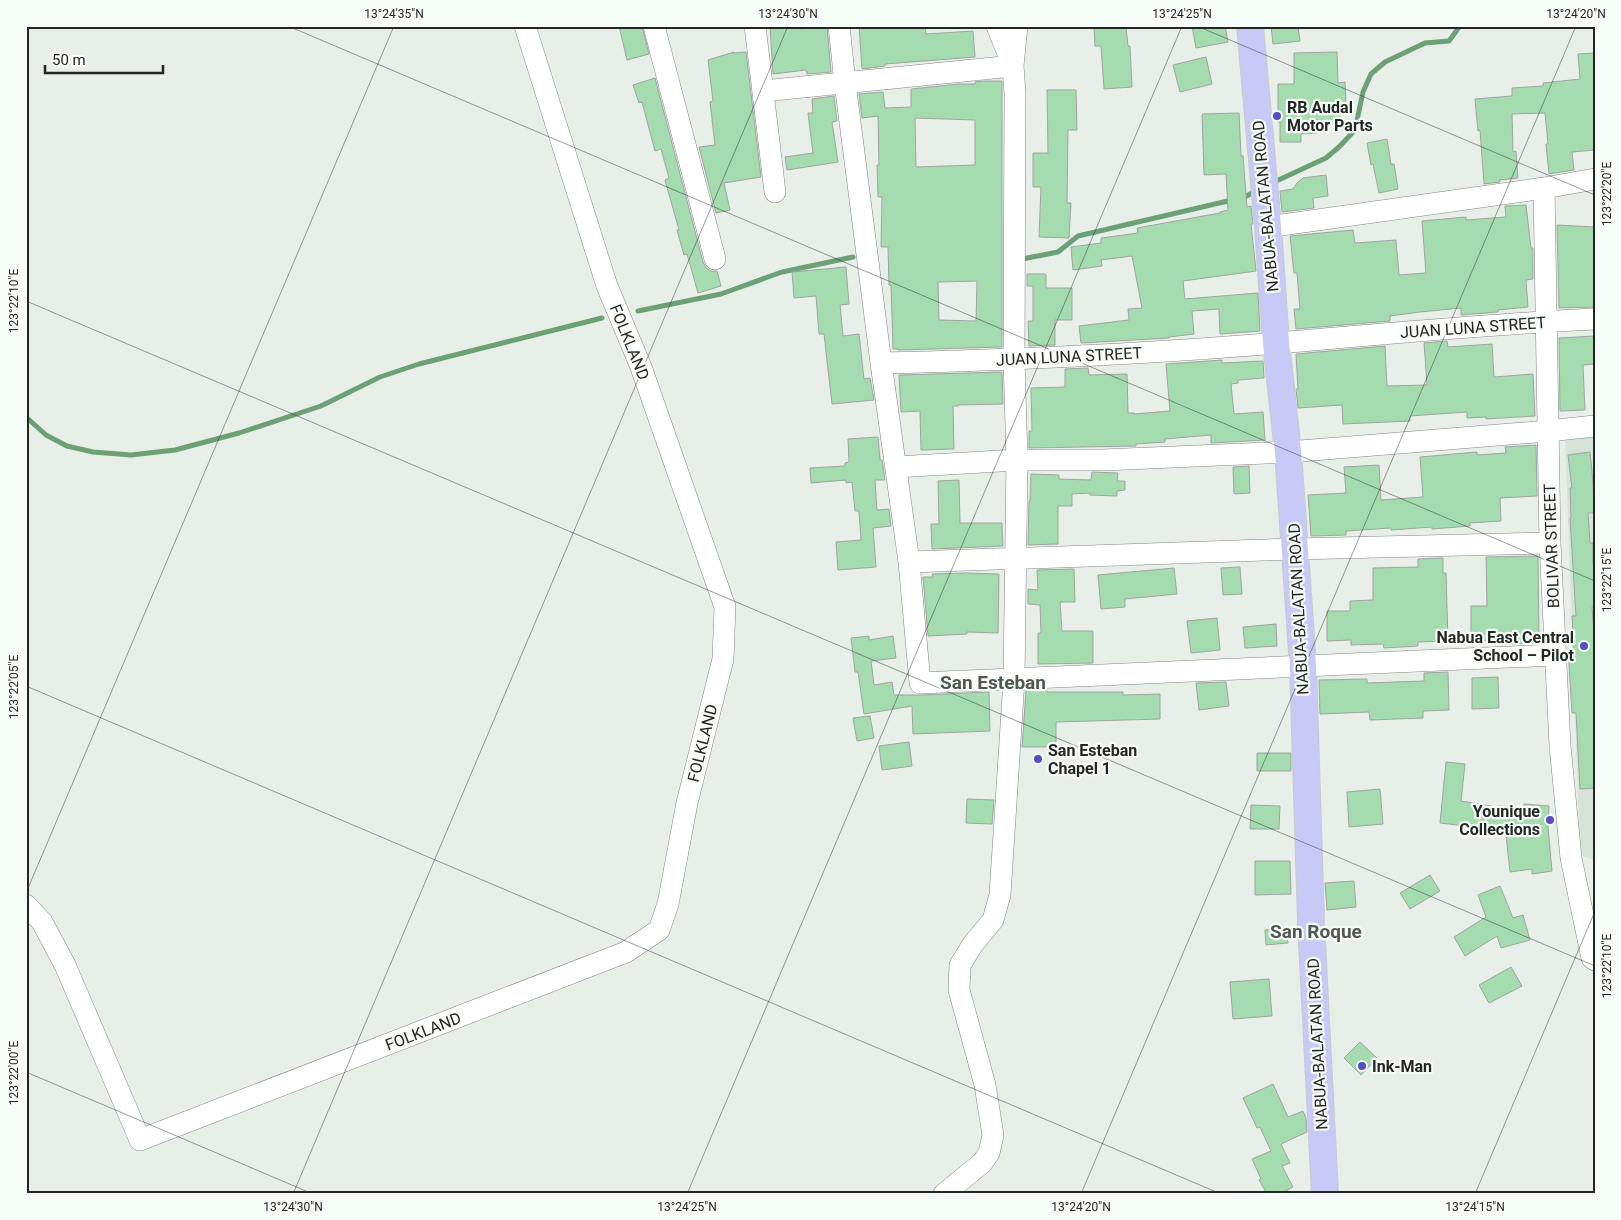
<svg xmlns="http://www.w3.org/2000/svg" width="1621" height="1220" viewBox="0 0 1621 1220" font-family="Roboto,sans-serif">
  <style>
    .built { fill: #d6e3d8 }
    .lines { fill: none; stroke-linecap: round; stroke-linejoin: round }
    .stream { stroke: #6ca178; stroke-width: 5 }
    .building { fill: #a4dbaf; stroke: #9fa5a0; fill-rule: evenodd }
    .minor-casing { stroke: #808581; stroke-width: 22 }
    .major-casing { stroke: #cacbca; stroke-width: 28 }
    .minor { stroke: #fff; stroke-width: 21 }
    .major { stroke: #c7caf7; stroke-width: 26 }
    .ticks { fill: none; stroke: #242624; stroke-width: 1; stroke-opacity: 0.45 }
    .poi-dot { fill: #544dc5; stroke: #f6fcf7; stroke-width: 2 }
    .labels { text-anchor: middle; stroke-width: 4.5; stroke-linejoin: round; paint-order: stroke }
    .poi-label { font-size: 16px; font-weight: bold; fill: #242624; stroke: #f6fcf7; text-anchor: start }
    .street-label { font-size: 16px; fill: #242624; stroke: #f6fcf7 }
    .quarter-label { font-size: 19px; font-weight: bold; fill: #525753; stroke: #f6fcf7 }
    .neatline { fill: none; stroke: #242624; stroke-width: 2 }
    .ticks-label { font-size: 12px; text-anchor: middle; fill: #242624 }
  </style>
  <rect width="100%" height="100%" fill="#e8efe9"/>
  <path class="built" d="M1595,436V860L1580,855L1565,437Z"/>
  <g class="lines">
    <path class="stream" d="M1272,183L1326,158L1339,147L1355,130L1363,92L1371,74L1385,62L1425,43L1449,41L1460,26
      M1022,259L1058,252L1078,236L1245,197L1257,190
      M638,311L721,294L782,272L853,257
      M26,417L46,435L67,446L93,452L131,455L175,450L239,433L321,406L380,377L419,364L602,318"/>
  </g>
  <path class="building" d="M619,26H642L649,54L627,60Z
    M770,26H801V29L827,26L831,72L807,74L806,70L773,74Z
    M859,26H925L926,34L973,31L975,57L885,64V66L862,69Z
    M1094,26H1126L1128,46H1130L1132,87L1104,89L1101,46H1095Z
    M1192,26H1225L1228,42L1196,48Z
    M1271,26H1298L1300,41L1273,44Z
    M734,52V53L746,52L761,177L724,183L730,210L716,213L699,147L715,145L710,102L713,101L708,60Z
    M1337,52L1338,83L1345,82L1346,104H1340V124L1317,125V133L1301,134V142H1280V122H1278V84H1294V53Z
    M1595,53V150L1572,152L1574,170L1549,174L1546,144H1548L1545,113L1512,114L1513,152L1516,151L1518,178L1499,180L1500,182L1484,184L1480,130L1478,131L1475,99L1512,96V88L1543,86V83L1580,79L1578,54Z
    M1206,57L1212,84L1180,92L1173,65Z
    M655,78L703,262L706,268L711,271H717L721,286L698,293L687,254L684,255L677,230H679L665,180L669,178L661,149L655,151L642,102L639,103L633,85Z
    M984,81H1002V347L898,350V349H893L891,285H889L888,247H881L882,197H878L877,165H879L878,116L862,118L859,94L883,92L885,108L911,107V89L959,84H975V82ZM915,118L975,120V165L916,167ZM977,281L976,321L939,320L938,282Z
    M1047,90H1076L1077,130H1068L1067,203H1071L1069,238L1039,237L1041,187H1033V153H1048Z
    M834,96L837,121L832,122L838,162L787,170L785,157L813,153L808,113H813L812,99Z
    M1239,113L1241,156H1243L1247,207L1251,206L1253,224H1251L1256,271L1183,281L1185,299L1258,293L1260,331L1220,334L1219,309L1192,311L1194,334L1169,337V338L1081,343L1079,326L1129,320L1128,309L1142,308L1132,256L1101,260L1102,266L1073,270L1071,247L1101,243V238L1138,233L1137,228L1220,213V212L1228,210L1226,174L1204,175L1202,114Z
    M1387,139L1391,164H1394L1398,189L1379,193L1373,164L1371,165L1367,143Z
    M1326,175L1328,196L1313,198L1314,208L1282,212L1280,191L1293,189L1297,183L1303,178Z
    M1526,205L1531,248H1533V279L1526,280L1528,307L1498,310V312L1461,315V308L1420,312L1390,316V321L1296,329L1294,309H1300L1297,273H1294L1290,236L1353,230L1355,243L1396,240L1399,275L1426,273L1422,221L1466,217V220L1506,217L1505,206Z
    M1557,225L1595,227V307L1559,308Z
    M846,267L849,304L840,305L843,336L859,334L864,379L870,378L874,400L832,404L824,334H819L816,296L794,298L792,272Z
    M1027,274H1046V288H1072V320H1055V345L1029,346L1028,321H1033V286H1027Z
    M1595,336V364L1583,365L1585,410L1560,411L1559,338Z
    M1447,341L1448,347L1492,344L1494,377L1533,374L1535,416L1486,419V417L1467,418V412L1410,416V421L1343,424L1342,405L1298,408L1296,389H1298L1296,354L1385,346L1387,386L1427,385L1424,343Z
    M1222,360V363L1263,361L1264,378L1238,380V383L1231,384L1234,414L1263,412L1265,440L1211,443V435L1165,439V442L1136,444V446L1029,448V431H1032L1031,388L1065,387V369L1088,368L1089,375L1127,374L1128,413H1134V414L1170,411L1166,364Z
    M1002,372L1003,404L958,405V406H953L954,449L921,450L920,411L901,412L899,375Z
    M878,437L880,460H882L885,480H875L877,510L889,509L891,526L873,528L876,567L838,570L836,542L861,540L859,511H855L852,482L846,483V480L811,483L810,468L845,466V463L849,462L848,439Z
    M1536,445L1537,496L1500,498L1501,521L1470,523V526L1432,529V527L1391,530V528L1346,531V535L1311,536L1308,495L1346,493L1344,467L1379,465L1381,500L1423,497L1420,457L1477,452V455L1506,453L1505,447Z
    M1590,452L1593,482L1594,513H1588L1590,543H1593V564L1595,563V607H1592L1595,645V788L1580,789L1576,713H1572L1568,649L1574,648L1572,616H1576L1570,518H1571L1570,488H1572L1568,455Z
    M1249,466L1250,493L1234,494L1233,467Z
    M1092,472L1118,473L1117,481H1125V490L1117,491V496L1090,495V493L1072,494V506H1058V544L1028,545L1029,501H1030L1031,474L1059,475V479L1091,480Z
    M959,480L960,523H1002L1003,546L932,549L931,524H939L938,481Z
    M1538,556L1539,643L1510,644V640L1471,641V606H1487L1486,557Z
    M1443,558V573H1446L1448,641L1418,642V646L1384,648L1383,644L1351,645V640L1327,641V611H1350V601L1373,600V568L1418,567V559Z
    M1240,567L1242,594L1223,595L1221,568Z
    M1174,568L1177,594L1125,599V607L1101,609L1098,575Z
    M1074,569L1075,602H1060L1062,631H1093V663L1038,664V633H1041L1040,605L1028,604V589L1038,590L1037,570Z
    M967,573L999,574L998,633L967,632V634L928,636L923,577H933L932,574Z
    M1217,618L1220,650L1191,653L1187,621Z
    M1276,624L1277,646L1245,648L1243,627Z
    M869,636V640L893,636L896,658L871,661L874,685L892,682L894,695H921L989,692L990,731L913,734L912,706L864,714L858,672H855L851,638Z
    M1448,672L1449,710L1423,711V718L1370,720L1369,712L1320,714L1319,680L1367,679V683L1424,681V673Z
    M1498,677L1499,708L1472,709V678Z
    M1226,682L1229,706L1199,710L1196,683Z
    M1047,690V692H1123V695L1160,694V719L1056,722V747H1022L1026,691Z
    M870,716L874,738L857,741L853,718Z
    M909,742L912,766L882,770L879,746Z
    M1257,753H1291V771H1257Z
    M1446,762L1465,764L1461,801L1497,807V806L1524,807V804L1549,806L1548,827L1552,871L1532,874V869L1510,872L1506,835L1495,834V829L1466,824V826L1440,823Z
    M1380,789L1383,824L1349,827L1347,792Z
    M967,799L994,800L992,824L966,823Z
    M1251,805L1280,806L1279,829H1250Z
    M1255,861H1290L1291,894L1255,895Z
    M1430,875L1440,891L1410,909L1400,893Z
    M1354,881L1356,907L1327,910L1325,883Z
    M1500,886L1513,918L1523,915L1530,940L1501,948L1497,936L1465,956L1454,937L1486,917L1478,895Z
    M1286,927L1288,943L1266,945L1265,930Z
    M1511,967L1522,986L1489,1003L1479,985Z
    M1269,979L1272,1016L1233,1019L1230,982Z
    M1360,1042L1377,1058L1361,1075L1344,1058Z
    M1273,1084L1288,1117L1303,1111L1306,1118L1307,1132L1281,1144L1290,1163L1282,1166L1293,1187L1280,1194H1267L1259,1180L1261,1179L1252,1159L1271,1151L1260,1127L1257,1128L1243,1098Z"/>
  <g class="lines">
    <g class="minor-casing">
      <path id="minor" d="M654,26L715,259
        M755,26L775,192
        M839,26L845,83L881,363L909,562L920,683L1555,655
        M763,91L1013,66L997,26
        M1544,188L1550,543L1560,746L1571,858L1592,958L1595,960
        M1268,227L1544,188L1595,179
        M881,363C1013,360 1146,354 1278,343C1383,334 1489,324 1595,319
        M896,467L1017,460H1103L1288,452L1548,431L1595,426
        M909,562L1295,549L1550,543
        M26,905L42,922L65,965L140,1140L626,952L659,930L668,904L687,803L723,659L725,607L641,367L607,286L525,26
        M944,1194L982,1163L989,1153L993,1135L985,1085L959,990L960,965L973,944L993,920L1000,895L1014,680L1017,460L1014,360L1015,94L1013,66L1017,26"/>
    </g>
    <g class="major-casing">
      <path id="major" d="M1250,26L1268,227L1276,343L1288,452L1303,666L1311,923L1325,1194"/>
    </g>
    <use href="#minor" class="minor"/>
    <use href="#major" class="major"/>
  </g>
  <path class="ticks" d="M288,26L1595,581M1197,26L1595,195M26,301L1595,966M26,686L1221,1194M26,893L394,26M26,1072L313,1194M293,1194L788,26M687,1194L1182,26M1081,1194L1576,26M1475,1194L1595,911"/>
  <g class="poi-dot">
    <circle cx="1277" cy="116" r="5"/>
    <circle cx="1584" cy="646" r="5"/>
    <circle cx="1038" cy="759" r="5"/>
    <circle cx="1550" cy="820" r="5"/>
    <circle cx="1362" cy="1066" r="5"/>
  </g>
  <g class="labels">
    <g class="poi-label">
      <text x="1287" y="113">RB Audal<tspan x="1287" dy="18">Motor Parts</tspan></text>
      <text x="1574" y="643" text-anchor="end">Nabua East Central<tspan x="1574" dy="18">School – Pilot</tspan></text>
      <text x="1048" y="756">San Esteban<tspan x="1048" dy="18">Chapel 1</tspan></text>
      <text x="1540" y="817" text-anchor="end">Younique<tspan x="1540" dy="18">Collections</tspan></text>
      <text x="1372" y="1072">Ink-Man</text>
    </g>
    <g class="street-label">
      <text transform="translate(1265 206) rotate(-95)" y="6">NABUA-BALATAN ROAD</text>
      <text transform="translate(1473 327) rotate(-4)" y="6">JUAN LUNA STREET</text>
      <text transform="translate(630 342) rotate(68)" y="6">FOLKLAND</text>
      <text transform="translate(1069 356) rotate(-3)" y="6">JUAN LUNA STREET</text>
      <text transform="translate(1551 546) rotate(-92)" y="6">BOLIVAR STREET</text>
      <text transform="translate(1298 609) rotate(-93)" y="6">NABUA-BALATAN ROAD</text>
      <text transform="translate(702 743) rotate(-76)" y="6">FOLKLAND</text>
      <text transform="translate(423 1031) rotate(-21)" y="6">FOLKLAND</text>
      <text transform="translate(1317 1044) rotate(-93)" y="6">NABUA-BALATAN ROAD</text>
    </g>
    <g class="quarter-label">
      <text x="993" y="689">San Esteban</text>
      <text x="1316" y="938">San Roque</text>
    </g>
  </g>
  <rect width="1621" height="1220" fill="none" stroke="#f6fcf7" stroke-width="55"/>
  <path d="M45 65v8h118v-8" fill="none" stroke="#242624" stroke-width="2.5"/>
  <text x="52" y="65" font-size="15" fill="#242624" stroke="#f6fcf7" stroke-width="4" paint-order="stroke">50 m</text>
  <rect x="28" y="28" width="1566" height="1164" class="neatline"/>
  <g class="ticks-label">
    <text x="394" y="18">13°24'35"N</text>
    <text x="788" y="18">13°24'30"N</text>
    <text x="1182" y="18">13°24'25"N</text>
    <text x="1576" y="18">13°24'20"N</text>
    <text transform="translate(1607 194) rotate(-90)" y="4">123°22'20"E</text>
    <text transform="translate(14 301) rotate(-90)" y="4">123°22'10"E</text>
    <text transform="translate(1607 580) rotate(-90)" y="4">123°22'15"E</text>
    <text transform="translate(14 687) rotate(-90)" y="4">123°22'05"E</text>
    <text transform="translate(1607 966) rotate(-90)" y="4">123°22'10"E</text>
    <text transform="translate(14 1073) rotate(-90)" y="4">123°22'00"E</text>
    <text x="293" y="1211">13°24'30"N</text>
    <text x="687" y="1211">13°24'25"N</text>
    <text x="1081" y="1211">13°24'20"N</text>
    <text x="1475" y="1211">13°24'15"N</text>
  </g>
</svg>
